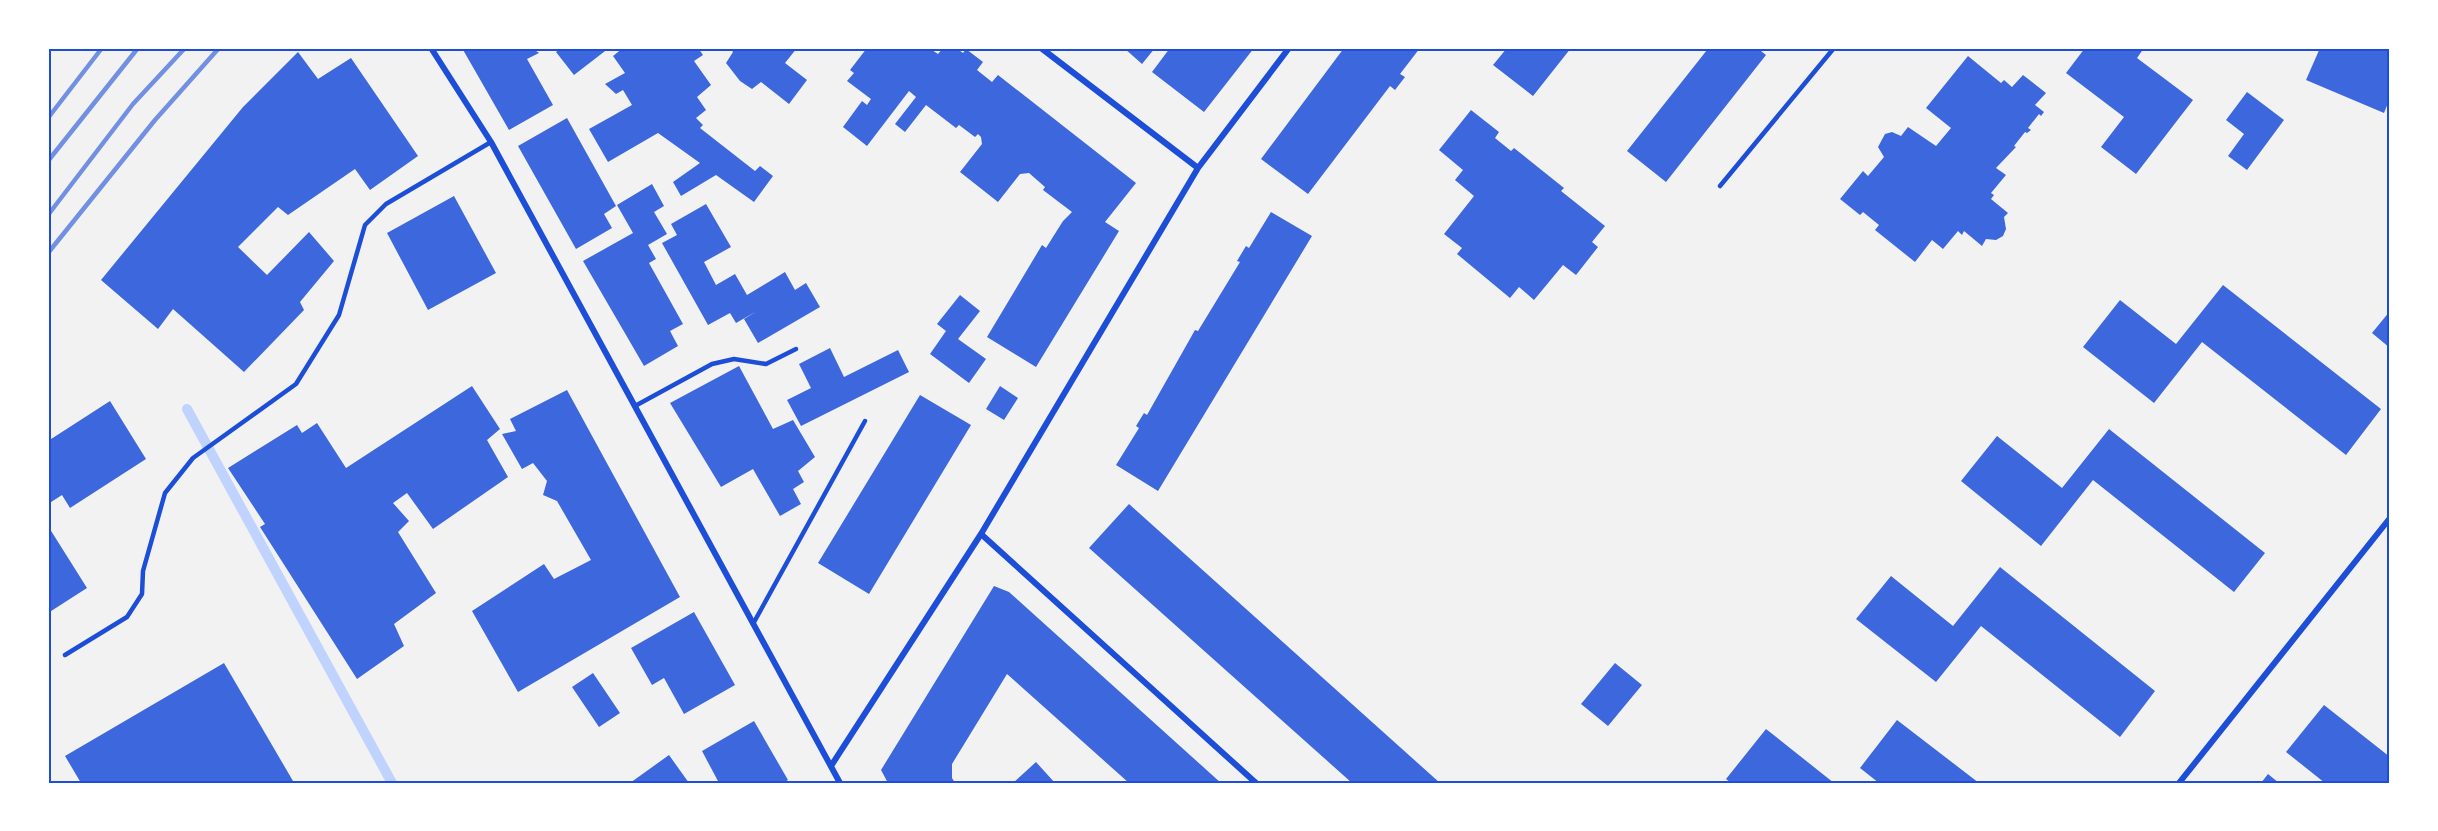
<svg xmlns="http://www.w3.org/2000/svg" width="2438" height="831" viewBox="0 0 2438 831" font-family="Figtree,sans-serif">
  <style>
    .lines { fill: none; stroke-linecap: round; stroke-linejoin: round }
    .stream { stroke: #bfd3fe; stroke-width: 10 }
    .building { fill: #3d67dc }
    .service { stroke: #1d4ed8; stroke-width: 4.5 }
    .minor { stroke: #1d4ed8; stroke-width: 6 }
    .rail { stroke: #7290e2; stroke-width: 4.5 }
    .neatline { fill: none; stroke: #1d4ed8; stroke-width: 2 }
  </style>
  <rect width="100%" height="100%" fill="#f2f2f2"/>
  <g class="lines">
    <path class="stream" d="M187,409L392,783"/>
  </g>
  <path class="building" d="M462,48H532L539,53L527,59L553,105L509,130Z
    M561,48H609L574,75L556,52Z
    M623,48H698L703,55L694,61L711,85L697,97L706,110L696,118L703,125L700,128L755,171L760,166L773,176L754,202L716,175L681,196L673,182L700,163L658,133L608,162L589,129L632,105L623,90L616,94L605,84L625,73L613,56Z
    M730,48H797L785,63L807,80L789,104L761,82L752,89L740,81L726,63L733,52Z
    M867,48H929L938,54L943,48H956L963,53L966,49L983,62L977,70L992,82L998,75L1136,183L1105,222L1119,231L1036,367L987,337L1042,245L1046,248L1063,221L1072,212L1043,190L1045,187L1029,173L1020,174L998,202L960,172L982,144L981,137L978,134L975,137L959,125L956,128L926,105L905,132L895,124L916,97L909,91L867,146L843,127L862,101L867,105L871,99L847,81L854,73L850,70Z
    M1124,48H1155L1142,64Z
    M1170,48H1254L1204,112L1152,72Z
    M1344,48H1420L1400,74L1405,77L1395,90L1390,86L1308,194L1261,159Z
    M1507,48H1571L1533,96L1493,65Z
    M1704,48H1764L1761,51L1766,55L1666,182L1627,151L1707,50Z
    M2085,48H2144L2137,58L2193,100L2136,174L2101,147L2124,117L2066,73Z
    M2320,48H2390V98L2384,113L2306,80Z
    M298,52L318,79L351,58L418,156L370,190L355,169L288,215L278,207L238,247L267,275L309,232L334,261L300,302L304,310L244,372L173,309L158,329L101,280L243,107Z
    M1968,56L2001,83L2004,80L2012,87L2023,75L2046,93L2035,105L2044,112L2041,116L2039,114L2028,128L2031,130L2027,133L2025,132L2014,146L2016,147L1996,168L2006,175L1991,193L1994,195L1991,199L2008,213L2004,217L2006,229L2003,236L1996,240L1986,239L1982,246L1964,231L1962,235L1958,231L1943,249L1932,240L1915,262L1875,230L1879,225L1863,212L1860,215L1840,199L1863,171L1868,176L1884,157L1878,147L1885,134L1892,132L1901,136L1908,127L1936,146L1951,128L1926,108Z
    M2247,92L2284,120L2247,170L2228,156L2244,134L2226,120Z
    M1471,110L1499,132L1495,138L1511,151L1514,148L1564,188L1561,191L1605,226L1592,242L1598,247L1576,275L1563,265L1534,300L1519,287L1510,298L1457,254L1462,248L1444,234L1474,196L1455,180L1463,170L1439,150Z
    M567,118L616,206L604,214L612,228L576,249L518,146Z
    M652,184L664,206L654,212L667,234L648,245L656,259L649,263L683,324L670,331L678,346L644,366L583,261L633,233L617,205Z
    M454,196L496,273L428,310L387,233Z
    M706,204L731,247L704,262L716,285L735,274L747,295L785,272L795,290L806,283L820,307L758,343L744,319L757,311L736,323L730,313L708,325L662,243L677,235L671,224Z
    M1271,212L1312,236L1158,491L1116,465L1139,428L1136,426L1144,413L1147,415L1195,330L1198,331L1240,262L1237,261L1246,246L1249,248Z
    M2223,285L2381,409L2346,455L2202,342L2154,403L2083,347L2120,300L2176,344Z
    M960,295L980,311L958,339L986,359L969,383L930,354L946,331L937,324Z
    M2390,311V348L2372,333Z
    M830,348L844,377L898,350L909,372L801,426L787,400L811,388L799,364Z
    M739,366L773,429L793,420L815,457L798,471L804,482L793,489L801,504L780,516L753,469L721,487L670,403Z
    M472,386L500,429L487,440L508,477L433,529L407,493L393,503L409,521L398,532L436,593L394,624L404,646L357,679L260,527L265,524L228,468L297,425L302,433L317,423L346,468Z
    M1000,386L1018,398L1004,420L986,409Z
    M567,390L680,597L518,692L472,611L544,564L554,579L591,560L557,501L543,495L547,481L533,463L522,469L502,434L516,431L510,419Z
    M920,395L971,425L869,594L818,563Z
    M110,401L146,459L70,508L62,495L48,504V441Z
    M2109,429L2265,553L2234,592L2093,480L2041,546L1961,481L1997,436L2062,488Z
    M1129,504L1440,783H1352L1089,548Z
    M48,526L87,588L48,613Z
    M2000,567L2155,691L2120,737L1981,626L1936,682L1856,619L1891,576L1953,626Z
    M994,586L1009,592L1221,783H1129L1007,674L952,764V778L955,783H888L881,770Z
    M694,612L735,685L684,714L664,678L652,685L631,648Z
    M224,663L293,781L81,783L65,756Z
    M1615,663L1642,685L1608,726L1581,704Z
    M593,673L620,713L599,727L572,687Z
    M2324,705L2390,757V783H2325L2286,752Z
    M1897,720L1979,783H1879L1860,768Z
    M754,721L788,780L783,783H719L702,751Z
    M1766,729L1834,783H1731L1726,779Z
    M669,755L689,783H630Z
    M1036,762L1055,783H1013Z
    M2268,774L2279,783H2261Z"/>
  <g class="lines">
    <path class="service" d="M1720,186L1834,48
      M635,406L712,364L734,359L766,364L796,349
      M753,624L865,421
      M65,655L127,617L142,594L143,571L165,493L193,458L296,384L339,315L365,225L386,204L491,142"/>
    <path class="minor" d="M431,48L491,142L840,783
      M1041,48L1198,168
      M981,534L1256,783
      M831,766L981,534L1198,168L1289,48
      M2179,783L2390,518"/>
    <path class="rail" d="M48,118L102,48
      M48,161L138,48
      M48,215L133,104L185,48
      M48,253L155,120L219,48"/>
  </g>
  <rect width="2438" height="831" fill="none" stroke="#ffffff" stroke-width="99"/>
  <rect x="50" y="50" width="2338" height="732" class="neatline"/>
</svg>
